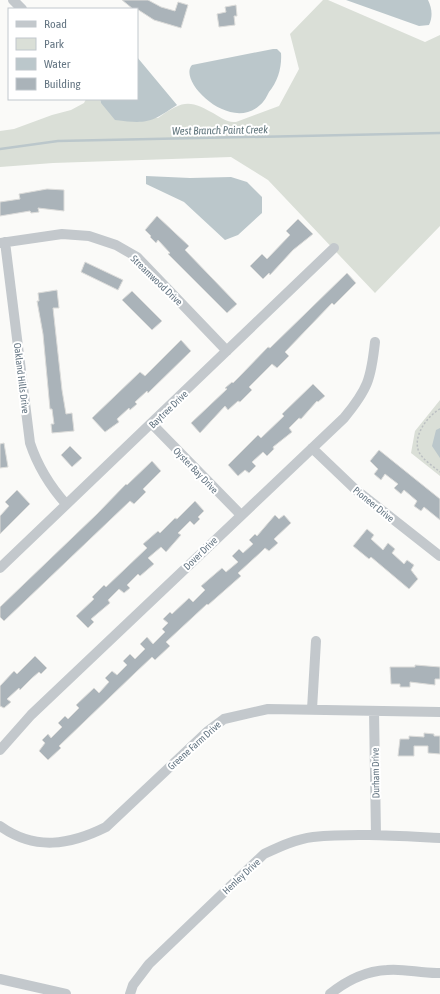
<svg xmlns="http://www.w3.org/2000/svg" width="440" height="994" viewBox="0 0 440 994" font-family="'Asap Condensed',sans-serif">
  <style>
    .green { fill: #dadfd7 }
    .water { fill: #bbc7cb }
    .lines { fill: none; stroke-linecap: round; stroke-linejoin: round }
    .stream { stroke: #bbc7cb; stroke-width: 2.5 }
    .building { fill: #aab3b9; stroke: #dcdcda }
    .path { stroke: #bbbfc2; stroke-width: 1.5; stroke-dasharray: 2 2; stroke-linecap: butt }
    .street { stroke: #c3c8cc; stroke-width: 10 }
    .labels { text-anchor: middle; stroke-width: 4; stroke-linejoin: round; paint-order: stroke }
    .street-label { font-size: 10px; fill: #657683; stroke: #fff }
    .water-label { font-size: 11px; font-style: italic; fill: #60757c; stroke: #fff }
  </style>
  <rect width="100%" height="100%" fill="#fafaf8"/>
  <path class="green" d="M323,0H328L425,42L440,35V226L375,293L268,180L231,157L53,163L0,167V131L14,129L52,115L71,110L84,103L86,99H100L101,103L158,118C185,99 190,100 218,116C225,120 228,122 236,122L279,106L299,69L290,34Z
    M440,400V476L411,453L415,431Z"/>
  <path class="water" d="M346,0H428C432,8 433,17 429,25L419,26Z
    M273,49H277L281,53C282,67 278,81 269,92C267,96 264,102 260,105C230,133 177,81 192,65Z
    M137,57L177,105C150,123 147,124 115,120L101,103L100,99H137Z
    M146,176L190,178L231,177L247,182L262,197V213L238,235L225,240L184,202L146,184Z
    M440,428V458L432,446L436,430Z"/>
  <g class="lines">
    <path class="stream" d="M0,149L58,141L440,133"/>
  </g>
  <path class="building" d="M122,0H148L161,7L175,11L178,2L188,5L181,28L154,20L137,9H133Z
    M236,5L237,16H234L235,25L219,27L217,14L226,12L225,7Z
    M47,189L64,190V211L38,208L39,212L31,213L30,211L0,216V202L20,199L19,194Z
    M157,216L189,246L185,250L237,304L227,313L168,254L170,253L158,240L156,243L150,237L151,236L145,230Z
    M298,219L313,234L293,250L270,275L269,273L263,279L250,266L262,254L267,259L290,235L286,231Z
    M85,262L123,280L118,290L81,272Z
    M347,273L356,283L334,305L332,303L285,352L289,356L277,368L272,364L249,387L252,390L240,402L238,401L228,410L225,406L200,433L191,423L227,389L225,388L232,382L233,383L239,377L268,347L270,348Z
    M57,290L59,308H53L62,390L66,414L72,413L74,431L52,433L51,424H54L52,409H50L43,334L37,301H39L38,293Z
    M132,291L162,321L152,330L122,300Z
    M181,340L191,351L148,393L147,391L135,402L137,404L130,410L129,408L117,419L119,422L105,432L92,418L140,372L145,376Z
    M313,384L325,396L318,402L317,401L301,419L299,418L289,428L292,432L273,447L274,449L267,456L263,452L252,462L256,466L249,473L245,470L238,476L228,465L258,435L261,438L284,416L282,414Z
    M4,443L8,467L0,468V444Z
    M70,446L82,458L72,467L61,455Z
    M379,450L440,499V520L424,507L421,511L414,506L417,501L404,490L401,494L394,488L398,484L385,474L381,480L374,474L378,469L370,461Z
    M152,461L161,471L143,489L146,492L134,504L130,501L4,621L0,617V607L97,514L126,484L127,485Z
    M17,490L30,504L0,534V516L9,506L5,502Z
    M195,501L204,511L198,517L200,519L194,525L190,521L178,533L181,535L166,552L161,547L148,558L154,564L140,576L138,574L127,585L130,588L124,593L119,589L108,600L110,603L91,619L94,622L88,628L76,616L94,599L92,597L104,585L106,587L147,548L143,544L158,531L160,533L175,518L177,519Z
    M275,515L279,519L284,515L291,523L274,539L278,543L269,551L265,548L261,552L238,573L241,576L208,605L207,604L166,642L170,646L155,660L152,657L135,673L59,746L61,748L48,760L39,751L45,743L42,740L48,734L51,738L62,727L58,723L65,716L68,719L79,708L76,705L94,688L99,693L109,682L105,678L112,671L117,675L127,665L123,661L130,654L135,659L145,649L140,644L147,637L153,644L165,632L162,629L168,623L163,619L170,612L172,614L189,598L193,602L205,590L201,586L222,568L226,572L238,562L232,556L239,549L243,553L253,544L249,540L255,534L257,536Z
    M367,529L374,535L371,539L383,550L388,543L395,549L392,553L404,564L407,560L414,565L411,570L418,579L409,589L371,557L369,559L353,546Z
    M35,656L47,668L41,674L39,672L32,678L20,690L19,688L7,699L11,702L4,708L0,706V686L14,671L17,674Z
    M415,665L440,667V679H435V685L410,682V687H400V684H391L390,667H415Z
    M424,733L434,734V736H440V754L428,753V746H414V756H398L400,739H409V736L424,737Z"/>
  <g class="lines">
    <path class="path" d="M440,409C427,416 412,437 419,452C423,460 433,466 440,472"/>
    <path class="street" d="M13,0L22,9
      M5,242L30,443C38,467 49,485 66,504
      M0,243L62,234L89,236L116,245L137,257L227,351
      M152,424L241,515
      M312,448L356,490L440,556
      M0,568L334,248
      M312,709L316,641
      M374,711L376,835
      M0,750L31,715L344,418C368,389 371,379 375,342
      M0,826C35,851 70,845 106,827L208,731L224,719L268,709L440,712
      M0,979L66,994
      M130,994L133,985L149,964L264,854C279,847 296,839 313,837C355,833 398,836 440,838
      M330,994C346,981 366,971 387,970C404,968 422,974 440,973"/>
  </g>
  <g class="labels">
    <g class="street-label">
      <text transform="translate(157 280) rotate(44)" y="4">Streamwood Drive</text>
      <text transform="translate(22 378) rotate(83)" y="4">Oakland Hills Drive</text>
      <text transform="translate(168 409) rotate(-44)" y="4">Baytree Drive</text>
      <text transform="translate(196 470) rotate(46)" y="4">Oyster Bay Drive</text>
      <text transform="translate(374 504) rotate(39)" y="4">Pioneer Drive</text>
      <text transform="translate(200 553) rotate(-44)" y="4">Dover Drive</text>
      <text transform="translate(194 745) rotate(-42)" y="4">Greene Farm Drive</text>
      <text transform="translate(375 773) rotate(-91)" y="4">Durham Drive</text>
      <text transform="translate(241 876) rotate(-43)" y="4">Henley Drive</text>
    </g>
    <g class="water-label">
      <text transform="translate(220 130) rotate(-1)" y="4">West Branch Paint Creek</text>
    </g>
  </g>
  <rect x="8" y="8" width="130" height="92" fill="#ffffff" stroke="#c1c8cd"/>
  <rect x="16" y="21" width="20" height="6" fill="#c3c8cc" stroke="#c1c8cd"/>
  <text x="44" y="28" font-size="12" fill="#657683">Road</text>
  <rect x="16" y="38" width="20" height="12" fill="#dadfd7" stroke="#c1c8cd"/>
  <text x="44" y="48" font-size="12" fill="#657683">Park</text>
  <rect x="16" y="58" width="20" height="12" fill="#bbc7cb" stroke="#c1c8cd"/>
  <text x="44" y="68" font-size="12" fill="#657683">Water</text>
  <rect x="16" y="78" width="20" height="12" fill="#aab3b9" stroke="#c1c8cd"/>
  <text x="44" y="88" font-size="12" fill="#657683">Building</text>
</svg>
